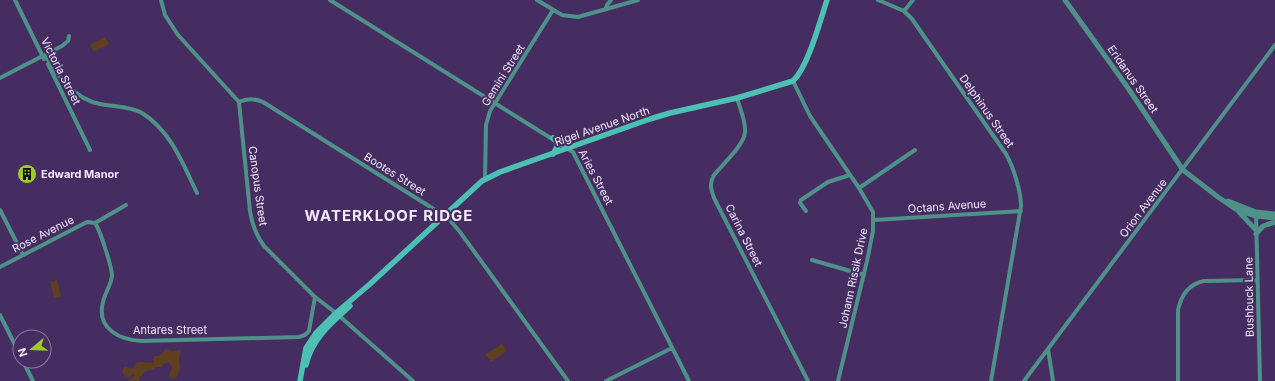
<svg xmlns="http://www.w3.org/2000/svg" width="1275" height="381" viewBox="0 0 1275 381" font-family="Inter,sans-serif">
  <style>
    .green { fill: #5e3f1f }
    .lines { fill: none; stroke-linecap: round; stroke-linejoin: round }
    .minor { stroke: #4e9188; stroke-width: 4 }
    .tertiary { stroke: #4e9188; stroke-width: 5 }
    .secondary { stroke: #4cc0b3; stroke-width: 5.5 }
    .labels { text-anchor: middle; stroke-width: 4; stroke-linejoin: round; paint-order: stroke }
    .street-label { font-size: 11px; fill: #f1e9fc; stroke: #462d61 }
    .poi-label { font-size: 11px; font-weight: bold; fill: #f1e9fc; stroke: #462d61; text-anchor: start }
    .district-label { font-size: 15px; font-weight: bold; letter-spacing: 1px; fill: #f1e9fc; stroke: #462d61 }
  </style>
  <rect width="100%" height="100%" fill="#462d61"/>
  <path class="green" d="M105,37L109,44L94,52L90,45Z
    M57,280L61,297L54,298L50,282Z
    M502,344L507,351L491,362L486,354Z
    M166,349L173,351L179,350L181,351L179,358L180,367L177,378L172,379L169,376L172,367L169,362L164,364L161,367H156L152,370H149L144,372L142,376L140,377L139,381H128L135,375L133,374L129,377H125L122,372L123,369L125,366L132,369C134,367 135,365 136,363C139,361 150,363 154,363L153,359L154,356H159Z"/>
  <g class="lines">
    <path class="minor" d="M15,0L44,59
      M161,0L165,15L178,35L239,102L250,211C252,224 256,235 264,246L315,297L336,313L413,381
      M330,0L573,152L689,381
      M537,0L562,15L578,17L638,0
      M878,0L904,11L912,19L1006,154C1013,166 1021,191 1021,206L991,381
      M606,8L607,5L611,0
      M904,11L913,0
      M45,55C58,76 74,99 100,104C114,107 129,106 142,113C171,131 183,164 197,193
      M48,64L90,150
      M0,78L62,46L68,41L69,36
      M793,81L810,116L859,188L873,212V231L867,261L838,381
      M737,98C740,109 746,121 745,132C745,144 722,165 714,175C709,184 711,189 714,198L808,381
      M239,102C247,98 254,98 263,102L448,218L460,232L568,381
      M485,179L486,125L490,111L553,10
      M859,188L915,150
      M0,210L23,255
      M806,211L800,203L801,200L828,182L850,175
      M1256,213L1260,381
      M874,220L1021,211
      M95,223C100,230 112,267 112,276C111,285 105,293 103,302C96,329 120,340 142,341L299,337L305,335L309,331L315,297
      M95,223L126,205
      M812,260L864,275
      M0,267L87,222L95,223
      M0,315L20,355
      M1048,349L1053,381
      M23,361L33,381
      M606,381L672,348
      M1024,381L1275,45
      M1178,381V310C1181,296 1189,284 1204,281L1257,280"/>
    <path class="tertiary" d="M1065,0L1128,88L1183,170L1218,197L1237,210L1256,216L1275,218
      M1228,201L1256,212L1275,214
      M1239,212L1256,230
      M1256,234L1263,226L1275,222"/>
    <path class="secondary" d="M553,138L556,141L558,145L553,154
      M306,365C312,339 331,323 350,306
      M300,381L306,348L316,333L336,313L370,284L482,181L500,172L650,119L670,113L737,98L793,81C808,67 820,21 827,0"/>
  </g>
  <defs>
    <g id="building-disc" transform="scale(1)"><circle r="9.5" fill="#9eca2e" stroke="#462d61"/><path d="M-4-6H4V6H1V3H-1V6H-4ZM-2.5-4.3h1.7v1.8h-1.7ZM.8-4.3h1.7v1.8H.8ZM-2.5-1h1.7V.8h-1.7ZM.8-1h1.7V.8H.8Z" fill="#111"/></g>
  </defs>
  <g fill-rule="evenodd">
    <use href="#building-disc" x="27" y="174"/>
  </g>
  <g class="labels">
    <g class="street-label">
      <text transform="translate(61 71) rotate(63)" y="4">Victoria Street</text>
      <text transform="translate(503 75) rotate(-58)" y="4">Gemini Street</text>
      <text transform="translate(1133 79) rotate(55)" y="4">Eridanus Street</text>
      <text transform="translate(987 111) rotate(55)" y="4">Delphinus Street</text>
      <text transform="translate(602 126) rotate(-19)" y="4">Rigel Avenue North</text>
      <text transform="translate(395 174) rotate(32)" y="4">Bootes Street</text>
      <text transform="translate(596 177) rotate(62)" y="4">Aries Street</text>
      <text transform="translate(258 186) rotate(82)" y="4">Canopus Street</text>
      <text transform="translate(947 206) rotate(-4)" y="4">Octans Avenue</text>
      <text transform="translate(1143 208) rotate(-53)" y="4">Orion Avenue</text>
      <text transform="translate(43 234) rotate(-27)" y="4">Rose Avenue</text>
      <text transform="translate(744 235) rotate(63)" y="4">Carina Street</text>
      <text transform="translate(853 278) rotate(-78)" y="4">Johann Rissik Drive</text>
      <text transform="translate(1249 297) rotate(-91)" y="4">Bushbuck Lane</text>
      <text x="170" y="334">Antares Street</text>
    </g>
    <g class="poi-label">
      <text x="41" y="178">Edward Manor</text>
    </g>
    <g class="district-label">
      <text x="389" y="221">WATERKLOOF RIDGE</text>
    </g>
  </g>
  <g transform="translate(32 349) rotate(251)"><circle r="19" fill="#462d61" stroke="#8a789f"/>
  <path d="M0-3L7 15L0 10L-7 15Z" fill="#9eca2e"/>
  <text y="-6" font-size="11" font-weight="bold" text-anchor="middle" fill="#f1e9fc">N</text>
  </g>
</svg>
